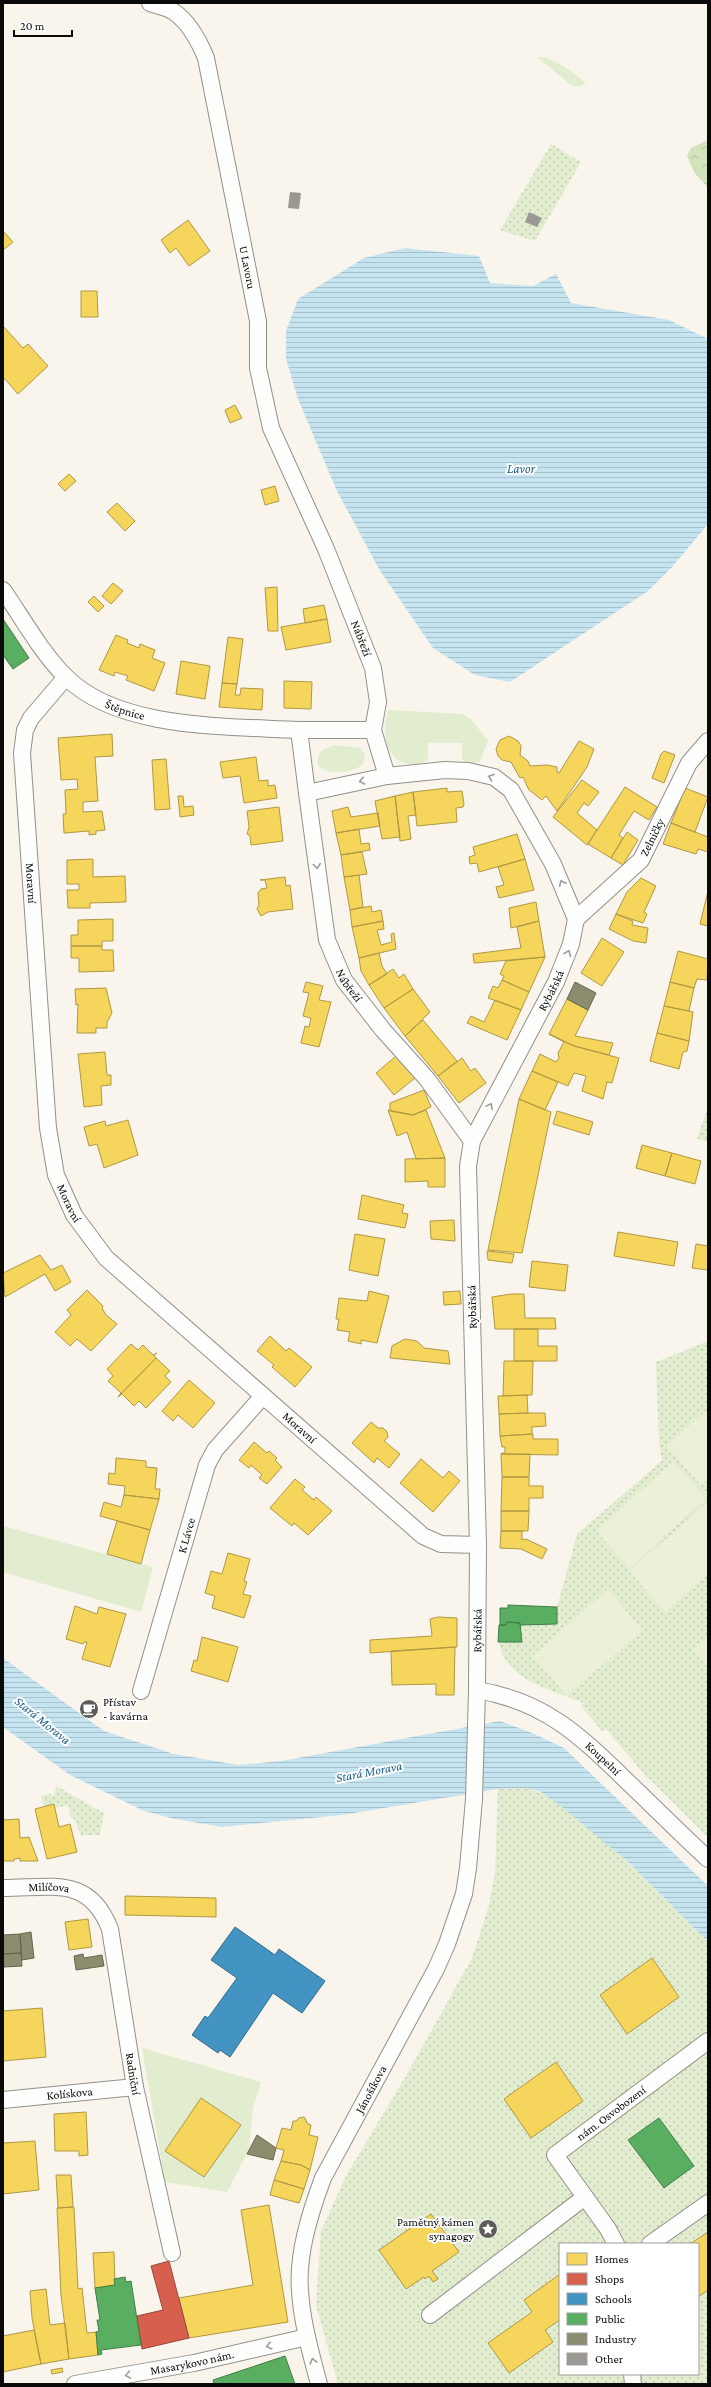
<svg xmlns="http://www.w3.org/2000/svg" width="711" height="2387" viewBox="0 0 711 2387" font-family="'Crimson Pro',serif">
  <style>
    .grass { fill: #e2ecce }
    .forest { fill: url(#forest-crowns) }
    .park { fill: url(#park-dots); fill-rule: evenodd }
    .pitch { fill: #ebf0d7 }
    .water { fill: url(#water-rules) }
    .homes { fill: #f6d55c; stroke: #af9843 }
    .shops { fill: #d6604d; stroke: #994639 }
    .schools { fill: #4393c3; stroke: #326a8c }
    .public { fill: #5aae61; stroke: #427d47 }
    .industry { fill: #8c8c6e; stroke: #656550 }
    .building { fill: #9b9893 }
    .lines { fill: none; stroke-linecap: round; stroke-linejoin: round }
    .minor-casing { stroke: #92908c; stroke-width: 18 }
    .minor { stroke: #fefefc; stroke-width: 16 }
    .oneway { stroke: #9c9c9b }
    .labels { text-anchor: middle; stroke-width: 4; stroke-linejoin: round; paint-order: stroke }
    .street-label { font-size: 12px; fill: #0a0a0a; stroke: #fff }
    .poi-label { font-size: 12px; fill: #0a0a0a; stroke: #fff; text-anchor: start }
    .water-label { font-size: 13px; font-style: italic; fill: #1d6291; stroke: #fff }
  </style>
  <defs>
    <pattern id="forest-crowns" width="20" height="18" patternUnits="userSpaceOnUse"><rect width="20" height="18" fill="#d3e3bc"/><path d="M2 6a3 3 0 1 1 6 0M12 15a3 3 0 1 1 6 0" fill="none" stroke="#b4c1a0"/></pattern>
    <pattern id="park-dots" width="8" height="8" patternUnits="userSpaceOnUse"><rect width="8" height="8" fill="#e2ecce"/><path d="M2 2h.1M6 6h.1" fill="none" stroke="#c1c9b0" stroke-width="1.8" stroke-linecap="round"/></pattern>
    <pattern id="water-rules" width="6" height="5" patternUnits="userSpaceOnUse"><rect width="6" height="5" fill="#c6e3f0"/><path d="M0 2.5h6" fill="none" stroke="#a9c1cc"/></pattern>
  </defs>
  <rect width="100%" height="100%" fill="#f9f5ec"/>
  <path class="grass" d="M537,57C553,56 574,73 586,83L578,87L571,85Z
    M388,710L463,714L471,719L488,741L480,761L473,765L465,763L462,758V743H428V758L422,764C387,770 380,736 388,710Z
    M334,745L360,748L365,755L364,763C352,777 302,777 322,750Z
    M3,1526L153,1567L141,1612L3,1572Z
    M142,2048L261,2082L253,2108L249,2150L227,2192L165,2182Z"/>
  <path class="forest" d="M708,140V188L694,172L687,156L691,148Z"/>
  <path class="park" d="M551,144L581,162L535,241L500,230Z
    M708,1107V1142L697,1139Z
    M708,1341V1837L645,1775L606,1729L602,1731L581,1706L584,1703C556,1692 507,1680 500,1647C498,1640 500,1632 500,1625L557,1607L577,1534L662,1461L659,1442L656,1362Z
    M56,1786L104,1813L100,1835H81L73,1817H71L68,1805L55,1808L54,1804L44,1806L41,1796L50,1794L54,1797Z
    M526,1788C547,1793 563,1807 580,1821C626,1858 666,1901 708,1942V2384H338L316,2305L321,2231L346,2176L406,2076L472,1958L489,1905L495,1873L498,1789ZM560,2244H698V2374H560Z"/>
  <path class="pitch" d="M708,1409V1480L701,1486L666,1446Z
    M673,1461L707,1499L629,1568L596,1531Z
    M708,1502V1575L665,1612L629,1571Z
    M608,1589L643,1630L567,1696L532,1656Z
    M708,1636V1667L693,1649Z"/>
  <path class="water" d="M405,248L479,256L490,283L533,286L556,274L571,303L669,320L708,339V524L672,567L648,591L510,682L475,675L433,648L379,569L337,491L298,399L286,359V331L298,299L364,258Z
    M3,1658L104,1731L174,1754L238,1765L281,1761L500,1721L532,1733L564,1748L708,1886V1942L628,1862L557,1803L539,1791L526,1788L498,1789L342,1815L222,1827L175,1819L144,1811L70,1775L3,1727Z"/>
  <path class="homes" d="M188,220L210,251L189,266L176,248L170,253L161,240Z
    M3,231L13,242L3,250Z
    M81,291H97L98,317H81Z
    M3,326L23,348L28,344L48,366L18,394L3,377Z
    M235,405L242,418L230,423L225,410Z
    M69,474L76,481L65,491L58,484Z
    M275,486L279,501L265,505L261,490Z
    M117,503L135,521L125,531L107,512Z
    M113,583L123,591L111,604L102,596Z
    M277,587L278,631H268L265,588Z
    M94,596L104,606L98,612L88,602Z
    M324,605L327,619L305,623L303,609Z
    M327,619L331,642L286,650L281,627Z
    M116,635L128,640L127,643L139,648L140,644L155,650L152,658L165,663L154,691L126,680L128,676L115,672L114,676L99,670Z
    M228,637L243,639L237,684L222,683Z
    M181,661L210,666L205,699L176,694Z
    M284,681L312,682L311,709L284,708Z
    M222,683L237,684L235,695H240L241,688L263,689L262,710L219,707Z
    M112,734L113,756L95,757L98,801L83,802V812L102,811L105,830L96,831V834L89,835V831L64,833L63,814H66L65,790L78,789L77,779L61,780L58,738Z
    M509,736L518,741L521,746L520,755L528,761L530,766L547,765L557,767V772L559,773L579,741L594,749L587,767L557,811L546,796L542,800L529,790L523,777L520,778L511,762L502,760L498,756L496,749L500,740Z
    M664,751L675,755L664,783L652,778L661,754Z
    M256,757L259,781L268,780V786L275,785L277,798L244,803L240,776L223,778L220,762Z
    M166,759L170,809L155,810L152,760Z
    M582,780L599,792L588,806L584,803L577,813L597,830L587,845L553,817Z
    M625,787L657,807L649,820L634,811L619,835L623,838L611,858L588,844Z
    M447,788V792L462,791L464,804L463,807L456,808L457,822L417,826L413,792Z
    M685,788L708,797L695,832L671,823Z
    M413,792L416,815L408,816L411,839L400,841L395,796Z
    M178,796H183L184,807L193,806L194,815L180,817Z
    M395,796L400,837L382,839L375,801Z
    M279,807L283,841L251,845L250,836L247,834L249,827L247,811Z
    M348,807L351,817L378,813L380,826L336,833L332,811Z
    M671,823L708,837V852L698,849L696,854L663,844Z
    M359,829L361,844L369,843L370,850L341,855L336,833Z
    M627,832L638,840L623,865L611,858Z
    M517,834L525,859L479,872L477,863L470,864L469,857L475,855L473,847Z
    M362,852L367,874L344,877L341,855Z
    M93,859V877L125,876L126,902L90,903V908H68L67,890H79V884H67V860Z
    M525,859L534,890L499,898L496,887L504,885L498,867Z
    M359,875L363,907L350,910L344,877Z
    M285,877L286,886L290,885L293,909L268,912L261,916L257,909L259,905L258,893L261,889L267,888L265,880H260Z
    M641,878L656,886L644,912L647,914L643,923L616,914L627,892Z
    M708,891V926L700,924Z
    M536,902L539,921L511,928L509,908Z
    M371,906L372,912L381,910L383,921L352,927L350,910Z
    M616,914L633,921L632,925L648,928L646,943L633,941L609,929Z
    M113,919V941H102V946H71V935H78V920Z
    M383,921L384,929L377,930L381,945L392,942L391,934L394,933L396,949L359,958L352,927Z
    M539,921L545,957L474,963L473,954L521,948L517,927Z
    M602,938L624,952L602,986L581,973Z
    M71,946H102V950H113L114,971L79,972V958H71Z
    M678,951L708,959L707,980L697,979L694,988L670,982Z
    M379,953L382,966L387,974L369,985L361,971L359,958Z
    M545,957L529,992L502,980L504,976L500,974L506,961Z
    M393,969L399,978L404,974L413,989L384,1008L369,985Z
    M502,980L529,992L521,1010L488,998L493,986L498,988Z
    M306,982L323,986L319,1000L331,1002L319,1047L301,1043L305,1026L309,1027L311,1018L303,1016L309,993L303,992Z
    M670,982L694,988L689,1011L664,1006Z
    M106,988L112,1013L107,1022V1028H96V1033H77L78,1004L76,1005L75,989Z
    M413,989L430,1012L405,1036L384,1008Z
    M567,999L588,1010L575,1036L613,1043L609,1055L574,1046L549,1034Z
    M495,1000L521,1010L507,1040L467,1023L471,1016L484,1022Z
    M664,1006L693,1012L689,1041L657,1033Z
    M423,1020L457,1061L438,1076L405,1036Z
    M657,1033L689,1041L687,1051L683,1052L679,1069L650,1061Z
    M549,1034L574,1046L619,1058L612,1083L607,1082L603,1099L582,1091L586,1076L574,1073L568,1086L532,1071L540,1054L556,1062L559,1058L558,1053L564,1042Z
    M105,1052L107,1075H111V1085L101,1086L102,1105L84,1107L78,1054Z
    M396,1056L415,1078L394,1095L376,1073Z
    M462,1058L471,1071L475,1068L486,1083L459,1103L438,1076Z
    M532,1071L558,1082L545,1110L519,1099Z
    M424,1090L431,1107L413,1115L390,1111V1103Z
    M519,1099L551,1112L522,1253L488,1250Z
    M388,1110L413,1115L426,1110L445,1158L416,1159L407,1132L397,1136Z
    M557,1111L593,1122L589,1135L553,1124Z
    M128,1120L138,1155L104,1168L97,1144L89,1146L84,1127L105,1121L106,1126Z
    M642,1145L672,1153L665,1176L636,1168Z
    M672,1153L701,1161L695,1184L665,1176Z
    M445,1158V1187H428V1181L405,1182V1159Z
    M362,1195L404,1205L402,1213L408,1214L405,1228L358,1219Z
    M454,1220L455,1241L431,1239L430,1221Z
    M618,1232L678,1242L674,1266L614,1256Z
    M355,1234L385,1239L378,1276L349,1270Z
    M696,1244L708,1246V1270L692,1268Z
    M487,1251L514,1254L512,1263L488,1260Z
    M40,1255L51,1270L62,1265L71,1282L55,1291L45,1274L5,1297L3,1273Z
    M532,1261L568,1265L565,1291L529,1287Z
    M87,1290L103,1306L102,1308L106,1315L117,1324L91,1351L77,1339L70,1346L55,1332L71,1315L67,1310Z
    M369,1291L389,1296L377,1343L361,1340V1344L348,1341L350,1332L337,1330L339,1319H336L339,1298L367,1301Z
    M460,1291L461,1304L444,1305L443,1292Z
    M511,1294H524L525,1318H555L556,1329H495L492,1297Z
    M514,1329H538V1346H557V1361H514Z
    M270,1336L286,1351L289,1348L312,1367L295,1387L272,1367L274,1365L257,1351Z
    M405,1339L417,1341L424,1348L448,1351L450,1364L390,1358L392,1346Z
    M131,1344L138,1350L143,1345L153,1355L157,1353L154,1355L156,1358L118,1397L121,1393L108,1381L113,1376L107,1369Z
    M156,1358L170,1371L165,1376L171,1382L146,1408L139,1401L134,1406L122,1394L118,1397Z
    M504,1361H533L532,1395L503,1396Z
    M189,1380L215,1403L193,1428L178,1415L173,1421L162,1411Z
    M527,1395L528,1413L499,1414L498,1396Z
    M528,1413H545L546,1426L532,1427V1434L500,1436L499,1414Z
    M371,1422L378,1428H383L387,1432L388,1437L384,1441L400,1454L389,1468L377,1458L374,1463L352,1443Z
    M533,1434V1439H558V1455L501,1454L505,1452V1447H502L500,1436Z
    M254,1442L267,1453L269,1451L277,1458L275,1460L282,1467L267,1484L259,1478L262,1475L251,1465L249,1468L239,1460Z
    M501,1454H530L529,1477H502Z
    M116,1458L146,1461V1467L157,1468L155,1489H160L159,1499L124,1495L125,1486L108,1484L109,1473L115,1474Z
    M421,1459L443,1478L449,1471L460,1481L433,1512L400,1483Z
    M502,1477H529V1486H543V1498H529V1511H501Z
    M295,1479L305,1487L302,1490L314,1500L316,1497L332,1511L308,1535L294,1523L292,1526L270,1508Z
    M124,1495L159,1499L150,1530L100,1516L104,1502L121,1507Z
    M501,1511H529L528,1531H501Z
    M117,1521L150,1530L141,1564L107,1554Z
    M501,1531H522V1540L526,1539L547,1549L542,1559L521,1549L500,1548Z
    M228,1553L250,1559L244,1581L247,1582L243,1594L251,1596L244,1618L212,1608L215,1596L205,1593L211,1571L222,1574Z
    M75,1606L97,1614L99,1607L126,1614L110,1667L82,1659L87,1642H84L83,1644L66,1639Z
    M438,1617L457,1618V1647L370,1653V1640L432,1636L430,1619Z
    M202,1637L238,1647L228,1682L191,1671L194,1660L197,1661Z
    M455,1647L454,1695H436V1684L392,1685L391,1651Z
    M54,1804L59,1827L70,1824L77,1852L47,1859L35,1809Z
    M19,1819L20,1838L29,1837L38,1861H20V1858L14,1859V1861H3V1820Z
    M125,1896L216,1898V1917L125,1915Z
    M88,1919L92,1947L69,1950L65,1922Z
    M652,1958L679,1997L627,2034L600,1995Z
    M42,2008L46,2057L3,2061V2011Z
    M556,2062L583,2101L531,2138L504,2099Z
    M201,2098L241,2125L204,2177L165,2151Z
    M86,2112L88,2155L79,2156V2151H55L54,2114Z
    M304,2117L308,2124L311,2125L309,2135L318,2137L310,2170L301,2165L281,2161L284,2150L276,2148L282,2128L291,2130L293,2121H296L299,2118Z
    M35,2141L39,2190L3,2194V2143Z
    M281,2161L301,2165L310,2170L304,2189L274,2180Z
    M56,2175H71L73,2207L58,2208Z
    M274,2180L304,2189L299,2203L270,2195Z
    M269,2205L288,2322L189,2338L179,2298L253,2285L241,2210Z
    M74,2207L78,2289L82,2288L87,2333L96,2332L98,2355L69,2359L61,2295L57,2208Z
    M431,2214L459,2252L432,2271L438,2279L433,2282L429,2276L425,2279L424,2277L406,2289L379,2250Z
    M708,2232V2290L698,2297V2244H690Z
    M114,2252L115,2285L95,2288L93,2253Z
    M560,2274V2320L545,2330L553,2342L509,2373L488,2343L532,2312L524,2300Z
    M46,2289L50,2325L65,2323L69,2359L41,2364L32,2318L30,2291Z
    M34,2330L41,2364L3,2372V2336Z
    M62,2368L63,2372L52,2374L51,2370Z"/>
  <path class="shops" d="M169,2261L189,2338L142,2349L137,2316L163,2310L151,2266Z"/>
  <path class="schools" d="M235,1927L275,1955L279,1949L325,1981L302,2013L273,1993L230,2057L220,2050L218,2053L192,2035L205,2016L208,2018L237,1978L211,1960Z"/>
  <path class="public" d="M3,619L29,658L13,669L3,655Z
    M508,1605L557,1607V1624L520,1625V1623L507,1622L506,1625H500V1608H508Z
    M507,1622L520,1623L522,1642H498L499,1625H506Z
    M659,2118L694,2166L664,2188L628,2140Z
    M125,2277L126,2282L131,2281L141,2345L101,2350L102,2354L98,2355L96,2332L99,2331L97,2320H100L95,2288L115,2285L114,2279Z
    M285,2356L295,2384H214L213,2380Z"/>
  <path class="industry" d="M575,982L596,993L588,1010L567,999Z
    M31,1932L34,1958L22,1960L20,1934Z
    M20,1934L21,1953L3,1954V1935Z
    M21,1953L22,1966L4,1967L3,1954Z
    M83,1954L84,1958L102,1955L104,1966L76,1970L74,1956Z
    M257,2135L276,2148L273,2160L247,2154Z"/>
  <path class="building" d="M290,192L301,193L299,209L288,208Z
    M529,212L542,218L537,227L525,222Z"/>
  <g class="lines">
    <g class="minor-casing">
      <g id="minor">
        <path id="s1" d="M150,3C157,6 167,7 174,12C189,22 199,41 206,58L258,321V368L271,428L326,549L373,668L378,702L373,730L387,776"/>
        <path id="s2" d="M3,590C23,619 41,652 65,676C117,730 228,726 299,730"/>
        <path id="s3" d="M66,677L31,718L25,730L22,753L48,1128L56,1175L74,1215L106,1258L423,1536L441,1544L478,1545"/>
        <path d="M307,793L299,730H373"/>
        <path id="s4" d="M576,919L641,860L689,763L708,741"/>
        <path id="s5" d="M477,1690C548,1702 582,1738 631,1785C657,1810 682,1835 708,1859"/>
        <path id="s6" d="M141,1691L207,1465L215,1450L263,1396"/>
        <path id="s7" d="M3,1888C52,1888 89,1875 110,1929L135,2087L172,2253"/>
        <path id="s8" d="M3,2100L135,2087"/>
        <path id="s9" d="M616,2244L608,2229L555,2155L708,2041"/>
        <path d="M650,2244L708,2203"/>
        <path d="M430,2315L585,2197"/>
        <path d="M632,2374L633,2384"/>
        <path id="s10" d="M75,2384L194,2363L307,2337"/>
        <path id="s11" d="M319,2384C311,2354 302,2323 300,2291C297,2254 310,2213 323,2178L436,1969L447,1944L464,1894L468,1868L474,1799L477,1690L478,1545L468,1166L472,1141L556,982L571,944L576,919L553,864L511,790L494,777L468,771L445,770L387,776L307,793L327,940L344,980L383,1030L427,1079L472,1141"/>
      </g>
    </g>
    <use href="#minor" class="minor"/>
  </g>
  <defs><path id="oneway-chevron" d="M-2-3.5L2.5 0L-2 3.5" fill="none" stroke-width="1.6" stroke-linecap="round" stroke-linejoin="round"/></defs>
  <g class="oneway">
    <use href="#oneway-chevron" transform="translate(491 777) rotate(-160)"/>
    <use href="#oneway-chevron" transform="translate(362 781) rotate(167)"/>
    <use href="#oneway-chevron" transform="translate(317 866) rotate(82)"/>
    <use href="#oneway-chevron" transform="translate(562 883) rotate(-115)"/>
    <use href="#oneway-chevron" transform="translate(568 953) rotate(-68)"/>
    <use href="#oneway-chevron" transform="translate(490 1106) rotate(-62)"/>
    <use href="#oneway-chevron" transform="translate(269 2346) rotate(167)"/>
    <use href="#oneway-chevron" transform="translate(313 2361) rotate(-105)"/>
    <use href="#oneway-chevron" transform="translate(128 2375) rotate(170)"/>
  </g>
  <defs>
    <g id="cafe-disc" transform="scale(1)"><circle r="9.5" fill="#5e5c59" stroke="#fff"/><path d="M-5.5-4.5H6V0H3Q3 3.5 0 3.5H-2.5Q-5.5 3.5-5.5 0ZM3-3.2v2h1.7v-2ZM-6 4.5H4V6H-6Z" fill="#fff"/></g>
    <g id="sight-disc" transform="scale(1)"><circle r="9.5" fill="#5e5c59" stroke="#fff"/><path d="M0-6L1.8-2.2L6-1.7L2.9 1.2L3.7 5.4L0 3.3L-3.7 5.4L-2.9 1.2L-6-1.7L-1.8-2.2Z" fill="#fff"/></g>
  </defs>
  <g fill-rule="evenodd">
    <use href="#cafe-disc" x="89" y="1709"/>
    <use href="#sight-disc" x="488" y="2229"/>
  </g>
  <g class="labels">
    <g class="street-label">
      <text dy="4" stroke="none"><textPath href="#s1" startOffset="296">U Lavoru</textPath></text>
      <text dy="4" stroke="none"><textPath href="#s1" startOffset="688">Nábřeží</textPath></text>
      <text dy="4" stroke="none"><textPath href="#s2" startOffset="176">Štěpnice</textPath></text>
      <text dy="4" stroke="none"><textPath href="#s4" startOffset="113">Zelničky</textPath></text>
      <text dy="4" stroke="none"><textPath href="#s3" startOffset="221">Moravní</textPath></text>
      <text dy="4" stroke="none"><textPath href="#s11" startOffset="2084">Nábřeží</textPath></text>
      <text dy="4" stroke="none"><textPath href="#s11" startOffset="1453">Rybářská</textPath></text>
      <text dy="4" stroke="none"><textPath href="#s3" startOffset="545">Moravní</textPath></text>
      <text transform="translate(472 1307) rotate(-92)" y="4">Rybářská</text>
      <text dy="4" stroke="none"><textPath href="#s3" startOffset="869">Moravní</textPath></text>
      <text dy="4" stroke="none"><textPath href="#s6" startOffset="162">K Lávce</textPath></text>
      <text dy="4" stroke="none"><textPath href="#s11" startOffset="793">Rybářská</textPath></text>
      <text dy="4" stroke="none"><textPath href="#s5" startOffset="146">Koupelní</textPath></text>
      <text dy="4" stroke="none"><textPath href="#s7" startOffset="46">Milíčova</textPath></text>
      <text dy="4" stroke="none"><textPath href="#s7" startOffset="273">Radniční</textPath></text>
      <text dy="4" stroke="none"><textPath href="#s11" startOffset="312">Jánošíkova</textPath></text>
      <text dy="4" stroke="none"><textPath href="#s8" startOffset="67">Kolískova</textPath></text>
      <text dy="4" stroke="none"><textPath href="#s9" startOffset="178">nám. Osvobození</textPath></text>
      <text dy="4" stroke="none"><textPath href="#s10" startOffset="119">Masarykovo nám.</textPath></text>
    </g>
    <g class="poi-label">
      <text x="103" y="1706">Přístav<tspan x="103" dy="14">- kavárna</tspan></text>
      <text x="474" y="2226" text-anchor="end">Pamětný kámen<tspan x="474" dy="14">synagogy</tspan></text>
    </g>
    <g class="water-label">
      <text x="521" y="473">Lavor</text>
      <text transform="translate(43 1720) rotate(39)" y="5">Stará Morava</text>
      <text transform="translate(369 1771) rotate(-11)" y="5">Stará Morava</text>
    </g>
  </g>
  <rect width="711" height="2387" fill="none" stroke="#0a0a0a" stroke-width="8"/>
  <rect x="559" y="2243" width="140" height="132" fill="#ffffff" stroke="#9d9d9d"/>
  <rect x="567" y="2253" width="20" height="12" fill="#f6d55c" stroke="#9d9d9d"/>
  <text x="595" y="2263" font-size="12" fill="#0a0a0a">Homes</text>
  <rect x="567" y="2273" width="20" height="12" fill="#d6604d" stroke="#9d9d9d"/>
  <text x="595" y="2283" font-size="12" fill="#0a0a0a">Shops</text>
  <rect x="567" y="2293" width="20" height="12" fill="#4393c3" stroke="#9d9d9d"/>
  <text x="595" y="2303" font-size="12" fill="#0a0a0a">Schools</text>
  <rect x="567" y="2313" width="20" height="12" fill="#5aae61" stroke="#9d9d9d"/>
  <text x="595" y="2323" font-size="12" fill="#0a0a0a">Public</text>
  <rect x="567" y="2333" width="20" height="12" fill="#8c8c6e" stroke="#9d9d9d"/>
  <text x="595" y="2343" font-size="12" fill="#0a0a0a">Industry</text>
  <rect x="567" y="2353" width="20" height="12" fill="#9b9893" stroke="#9d9d9d"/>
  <text x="595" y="2363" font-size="12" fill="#0a0a0a">Other</text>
  <path d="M14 30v6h58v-6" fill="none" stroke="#0a0a0a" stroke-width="2"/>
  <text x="20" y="30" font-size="12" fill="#0a0a0a" stroke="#ffffff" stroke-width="3" paint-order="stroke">20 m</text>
</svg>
